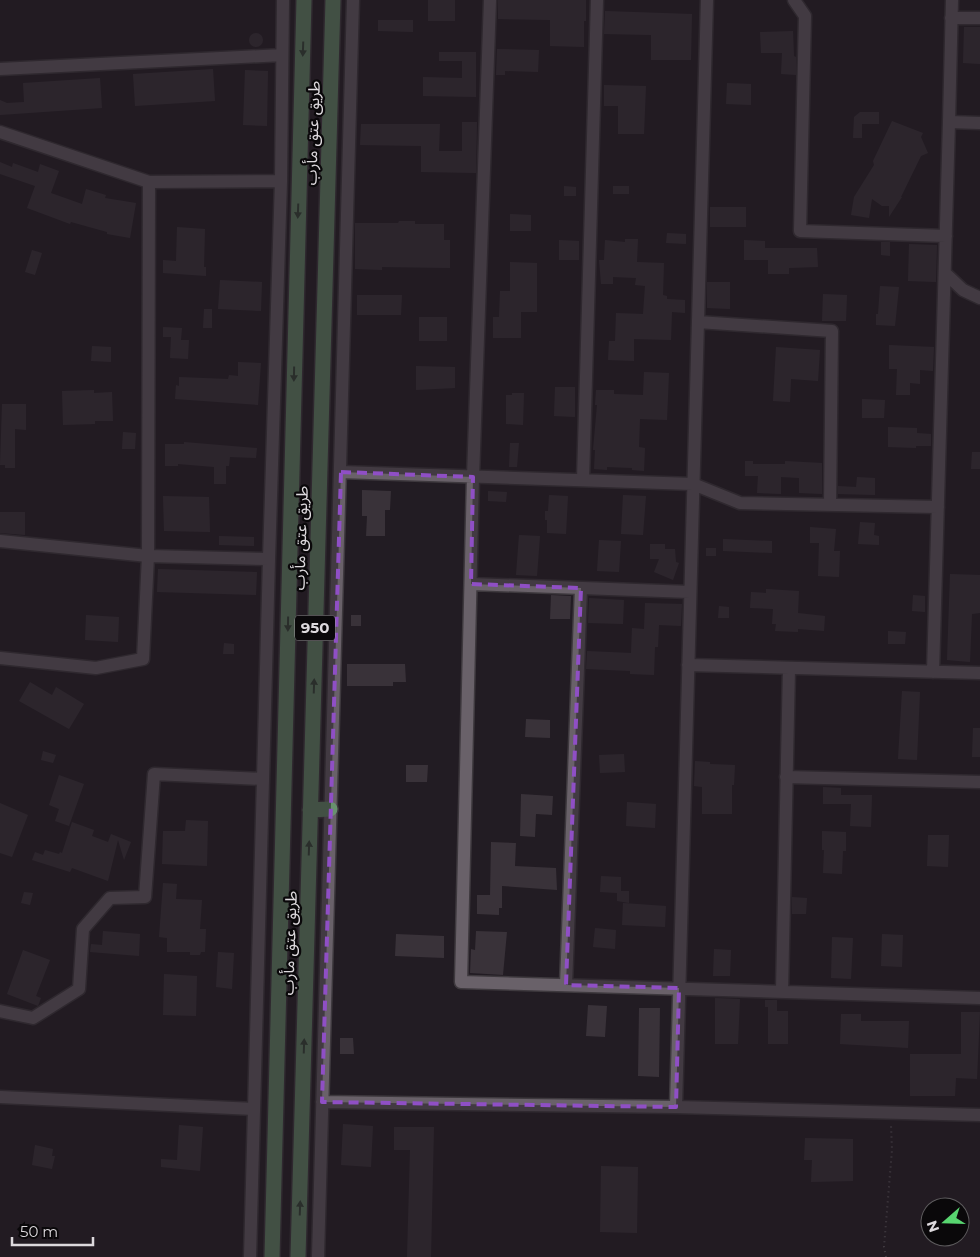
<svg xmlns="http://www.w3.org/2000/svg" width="980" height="1257" viewBox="0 0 980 1257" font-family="Montserrat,'Noto Sans Arabic',sans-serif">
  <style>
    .building { fill: #393239 }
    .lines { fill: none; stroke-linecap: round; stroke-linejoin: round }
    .minor-casing { stroke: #3e393e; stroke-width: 15 }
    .major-casing { stroke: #3e393e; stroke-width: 18 }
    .path { stroke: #6d686d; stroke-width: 2; stroke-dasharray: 1 4; stroke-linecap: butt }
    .minor { stroke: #696169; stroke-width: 12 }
    .major { stroke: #68916e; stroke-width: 15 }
    .oneway { fill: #344637 }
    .marked { fill: none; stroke: #8f4fc5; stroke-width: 4; stroke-dasharray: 10 6; stroke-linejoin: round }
    .labels { text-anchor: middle; stroke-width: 4.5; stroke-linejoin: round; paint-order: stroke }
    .shield { fill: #0a080a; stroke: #9e9a9e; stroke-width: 1 }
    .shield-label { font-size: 15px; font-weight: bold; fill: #ddd9dd }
    .street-label { font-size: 16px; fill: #ddd9dd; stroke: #0a080a }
  </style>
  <rect width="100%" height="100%" fill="#221c23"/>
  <path class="building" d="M428,0H455V21H428Z
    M498,0H586V21H584V47L550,46V20L498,19Z
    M605,11L692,14L691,60H651V35L604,34Z
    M378,20H413V32L378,31Z
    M964,27H980V64L963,63Z
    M793,31L794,56L796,57V75L781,74L782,53H761L760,32Z
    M249 40a7 7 0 1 1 14 0a7 7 0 1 1-14 0Z
    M497,49L539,50L538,72L505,71V75H496Z
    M439,52H476V97L423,96V77L462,78V61H439Z
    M213,69L215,101L135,106L133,74Z
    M245,70L268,71L267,126L243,125Z
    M100,78L102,108L0,115V100L7,103L24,102L23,83Z
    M727,83L751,84V105L726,104Z
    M604,85L646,86L644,134H618V106H604Z
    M860,112H879V124H862V138H853L854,117Z
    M892,121L923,133L921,137L928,153L921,156L901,197H902L889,217V206H882L872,199L869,218L851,215L854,197L874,165L873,161Z
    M462,122H477L476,173L421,172V146L360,145L361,124H440L439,151H462Z
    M0,162L12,167L13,163L38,172L40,164L59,171L51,193L82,204L86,189L106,195L105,198L136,203L130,238L107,234V232L71,222L70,224L27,208L35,186L0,174Z
    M564,186L576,187V196H564Z
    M613,186H629V194H613Z
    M710,207H746V227H710Z
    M510,214L531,215V231H510Z
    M399,221H415V224H444V240H450V268L382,267V270L355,269V223H398Z
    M177,227L205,229L204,267H206V276L163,273V260L176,261Z
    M667,233L686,234V244L666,243Z
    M625,239H638L637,262L664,263L663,295L667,296V299L685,300V313L672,312L671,340L634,339V361L608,360L609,341H615L616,313L643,314L645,286L635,285L636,278L613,277V284H601L599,260H604L605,240L625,242Z
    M559,240L579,241V260H559Z
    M744,240L765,241V248H817L818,267L789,268V274H768V260H744Z
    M881,242H890V256L881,255Z
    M909,244L937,245L936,282L908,281Z
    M32,250L42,253L35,275L25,272Z
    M510,262L537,263V312H521V338H493V317H499L500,291H510Z
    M220,280L262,282L261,311L218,309Z
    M707,282H730V309L707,308Z
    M880,286L899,287L895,326L876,325V314H878Z
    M823,294L847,295L846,321H822Z
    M357,295H402L401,315H357Z
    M204,309H212V328H203Z
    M419,317H447V341H419Z
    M163,327L182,328L181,340H189L188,359L170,358L171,337H163Z
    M889,345L934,347L933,371L920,370V384L910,383V395H896L897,369H889Z
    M92,346L111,347V362L91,361Z
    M776,347L820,350L818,381L791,379L790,402L773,401Z
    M238,362L261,363L258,405L175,399L176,385L179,386V377L228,379L229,375L238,376Z
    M416,366L455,367V388L416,390Z
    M644,372L669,373L667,420L640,419L639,447L645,448L644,471L632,470V468L607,467V470L594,469L595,450H593L597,405H595L596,390H614V394L643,395Z
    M555,387H575V417L554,416Z
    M94,390V393L112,392L113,421H95V424L63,425L62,391Z
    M512,393H524L523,425L506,424V395H512Z
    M862,399L885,400L884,418H862Z
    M2,404H26V430L15,429V468H5V465H0Z
    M888,427L917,428V433L931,434V446H916V448L888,447Z
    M123,432L136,433L135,449H122Z
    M184,442L257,448L256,458L230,457L229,466H226V484H214V467L178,464V466H165V444H184Z
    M510,443H519L517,467H509Z
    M972,452H980V469H971Z
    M745,461H753V464H785V461L822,463V494L799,493V478L781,477V494L757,493L758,476H745Z
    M857,477L875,478V495L838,494V486L856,487Z
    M362,490L391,491L390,510H385V536H366L367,516H362Z
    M488,491L507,492L506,502L488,501Z
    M549,495L568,496L566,534L547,533V520H545V511H548Z
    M623,495L646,496L643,535L621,534Z
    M163,496L209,497L210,532L164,531Z
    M0,512H25V535L0,533Z
    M860,522L875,523L874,535L879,536V545L858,544Z
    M810,527L836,529L834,551H840L839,577L818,576L819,543H810Z
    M519,535L540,536L537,576L516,575Z
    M219,536L254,537V546L219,545Z
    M723,539L772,541V553L723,551Z
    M599,540L621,541L619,572L597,571Z
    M650,544H665V549H675L676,562L679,563L673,580L654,572L659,559H650Z
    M706,548H716V556H706Z
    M158,569L257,572L256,595L157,592Z
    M950,574L980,575V613L972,614L970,662L947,660Z
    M766,589L799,591L798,613L825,616L824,631L798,629V632L775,631L776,624H772L773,609L750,608L751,592L766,593Z
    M551,595L571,596L570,619H550Z
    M913,595L925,596V612L912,611Z
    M589,598L624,600L623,624L588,623Z
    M645,603L682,604L681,626L659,625L658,647H655L654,675L630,674V671L586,669L587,651L631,653L632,628L644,629Z
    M719,606L729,607V618H718Z
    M86,615L119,617L118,642L85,640Z
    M351,615H361V626H351Z
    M888,631L906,632L905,644H888Z
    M224,643L234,644V654H223Z
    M347,664H405L406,682H393V686H347Z
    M30,682L52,695L56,687L84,704L69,729L19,701Z
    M902,691L920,692L917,760L898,759Z
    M526,719L550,720V738L525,737Z
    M973,728H980V757H972Z
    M43,751L56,755L53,763L41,760Z
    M624,754L625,772L600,773L599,755Z
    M695,761L710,762V764L735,765L734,785H732V814H702V787L694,786Z
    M406,765H428L427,782H406Z
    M59,775L84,784L69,826L55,821L59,809L49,805Z
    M823,787L841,788V795H872L871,827L850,826L851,804H823Z
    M521,794L553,796L552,815L536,814L535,837L520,836Z
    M627,802L656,804L655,828L626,826Z
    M0,803L28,815L12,857L0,853Z
    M186,820L208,821L207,866L162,864L163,831H185Z
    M72,822L94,830L92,836L108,842L111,834L131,842L124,860L118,840L108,881L72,868L70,872L32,860L35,852L43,855L45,850L59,854L60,852L62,853Z
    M822,831L846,832V851H843L842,874L823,873L824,850H822Z
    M928,835H949L948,867L927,866Z
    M491,842L516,843L515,866L556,868L557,890L502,886V908H499V915L477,914V895H490Z
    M601,876L621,877V891H629V903L617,901V893L600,892Z
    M163,883L177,884L176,899L202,900L200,929H206L205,952H201L200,955H190V952H167V938L159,937Z
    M24,892L33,893L30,905L21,903Z
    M792,897L807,898L806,914H792Z
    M623,903L666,906L665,927L622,925Z
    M595,928L616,930L615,949L593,947Z
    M103,931L140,934L139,956L90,952L91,944L102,945Z
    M476,931L507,932L503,975L470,973L471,949L475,950Z
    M396,934L444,936V958L395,956Z
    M882,934L903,935L902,967L881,966Z
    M832,937L853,938L851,979L831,978Z
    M714,949L731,950L730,976H713Z
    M23,950L50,960L36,996L41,998L38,1006L7,994Z
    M218,952L234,953L232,989L216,987Z
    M164,974L197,976L196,1016L163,1015Z
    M715,998L740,999L738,1044H715Z
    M765,1000H777V1011H788V1044H768V1007H765Z
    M588,1005L607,1006L605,1037L586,1036Z
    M639,1008H660L659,1077L638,1076Z
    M961,1012H980L977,1079L956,1078L955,1096H910V1054H961Z
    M841,1014H861V1021H909L908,1048L840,1044Z
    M340,1038H353L354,1054H340Z
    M343,1124L373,1126L371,1167L341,1165Z
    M179,1125L203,1127L200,1171L161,1167V1159L177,1160Z
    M394,1127H434L431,1257H407L410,1150H394Z
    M805,1138L853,1139V1181L811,1182L812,1160H804Z
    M35,1145L53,1149L52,1156H55L52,1169L32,1165Z
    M601,1166L638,1167L637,1233L600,1232Z"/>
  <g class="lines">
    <g class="minor-casing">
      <path id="minor" d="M490,0L473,477L461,982L980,998
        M794,0L805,16L800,231L946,236
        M951,18H980
        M0,69L282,55
        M949,122L952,0
        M0,132L149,182L281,181
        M945,273L963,290L980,298
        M698,322L832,331L830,505
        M341,472L693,484L740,503L938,507
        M583,480L597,0
        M0,541L148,556L269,559
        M471,584L690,592
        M0,658L96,668L143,659L148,556L149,182
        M688,665L980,673
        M933,672L949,122L980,123
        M786,777L980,782
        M566,985L581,588
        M782,991L789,668
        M0,1011L33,1018L79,989L83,929L110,898L145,897L154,774L263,779
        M0,1097L254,1109
        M322,1102L676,1107L980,1115
        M676,1107L707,0
        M250,1257L269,559L281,181L283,0
        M318,1257L353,0"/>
    </g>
    <g class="major-casing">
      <path id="major" d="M310,810L330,809
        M272,1257L304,0
        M298,1257L333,0"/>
    </g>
    <path class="path" d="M886,1257L884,1247L892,1150L891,1125"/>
    <use href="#minor" class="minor"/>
    <use href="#major" class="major"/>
  </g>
  <defs><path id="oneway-solid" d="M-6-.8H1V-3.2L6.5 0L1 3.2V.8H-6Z" transform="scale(1.25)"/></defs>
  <g class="oneway">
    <use href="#oneway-solid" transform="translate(303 49) rotate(92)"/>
    <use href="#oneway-solid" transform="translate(298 211) rotate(92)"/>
    <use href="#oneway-solid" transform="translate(294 374) rotate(91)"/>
    <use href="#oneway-solid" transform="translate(288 624) rotate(91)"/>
    <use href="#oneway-solid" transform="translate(314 686) rotate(-88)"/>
    <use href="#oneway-solid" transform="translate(309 848) rotate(-88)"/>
    <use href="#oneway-solid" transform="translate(304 1046) rotate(-88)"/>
    <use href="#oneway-solid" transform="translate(300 1208) rotate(-88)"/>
  </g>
  <path d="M0 0H980V1257H0ZM341,472L473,477L471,584L581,588L566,985L679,988L676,1107L322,1102Z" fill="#221c23" fill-opacity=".55" fill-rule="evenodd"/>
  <path class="marked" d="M341,472L473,477L471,584L581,588L566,985L679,988L676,1107L322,1102Z"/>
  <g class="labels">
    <rect class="shield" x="295" y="615.5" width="40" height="25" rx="4"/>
    <g class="shield-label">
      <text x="315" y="633">950</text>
    </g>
    <g class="street-label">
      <text transform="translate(312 133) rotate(-88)" y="6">طريق عتق مأرب</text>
      <text transform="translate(300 538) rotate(-88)" y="6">طريق عتق مأرب</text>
      <text transform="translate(289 943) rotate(-88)" y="6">طريق عتق مأرب</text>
    </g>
  </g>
  <g transform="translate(945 1222) rotate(250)"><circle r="24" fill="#0a080a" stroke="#5e5c5e"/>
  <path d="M0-4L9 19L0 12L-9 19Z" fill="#58d570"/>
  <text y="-8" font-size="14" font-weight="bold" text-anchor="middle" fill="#ddd9dd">N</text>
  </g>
  <path d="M12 1237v8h81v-8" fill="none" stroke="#ddd9dd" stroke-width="2.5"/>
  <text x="20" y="1237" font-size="15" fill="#ddd9dd" stroke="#0a080a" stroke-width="4" paint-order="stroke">50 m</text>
</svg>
